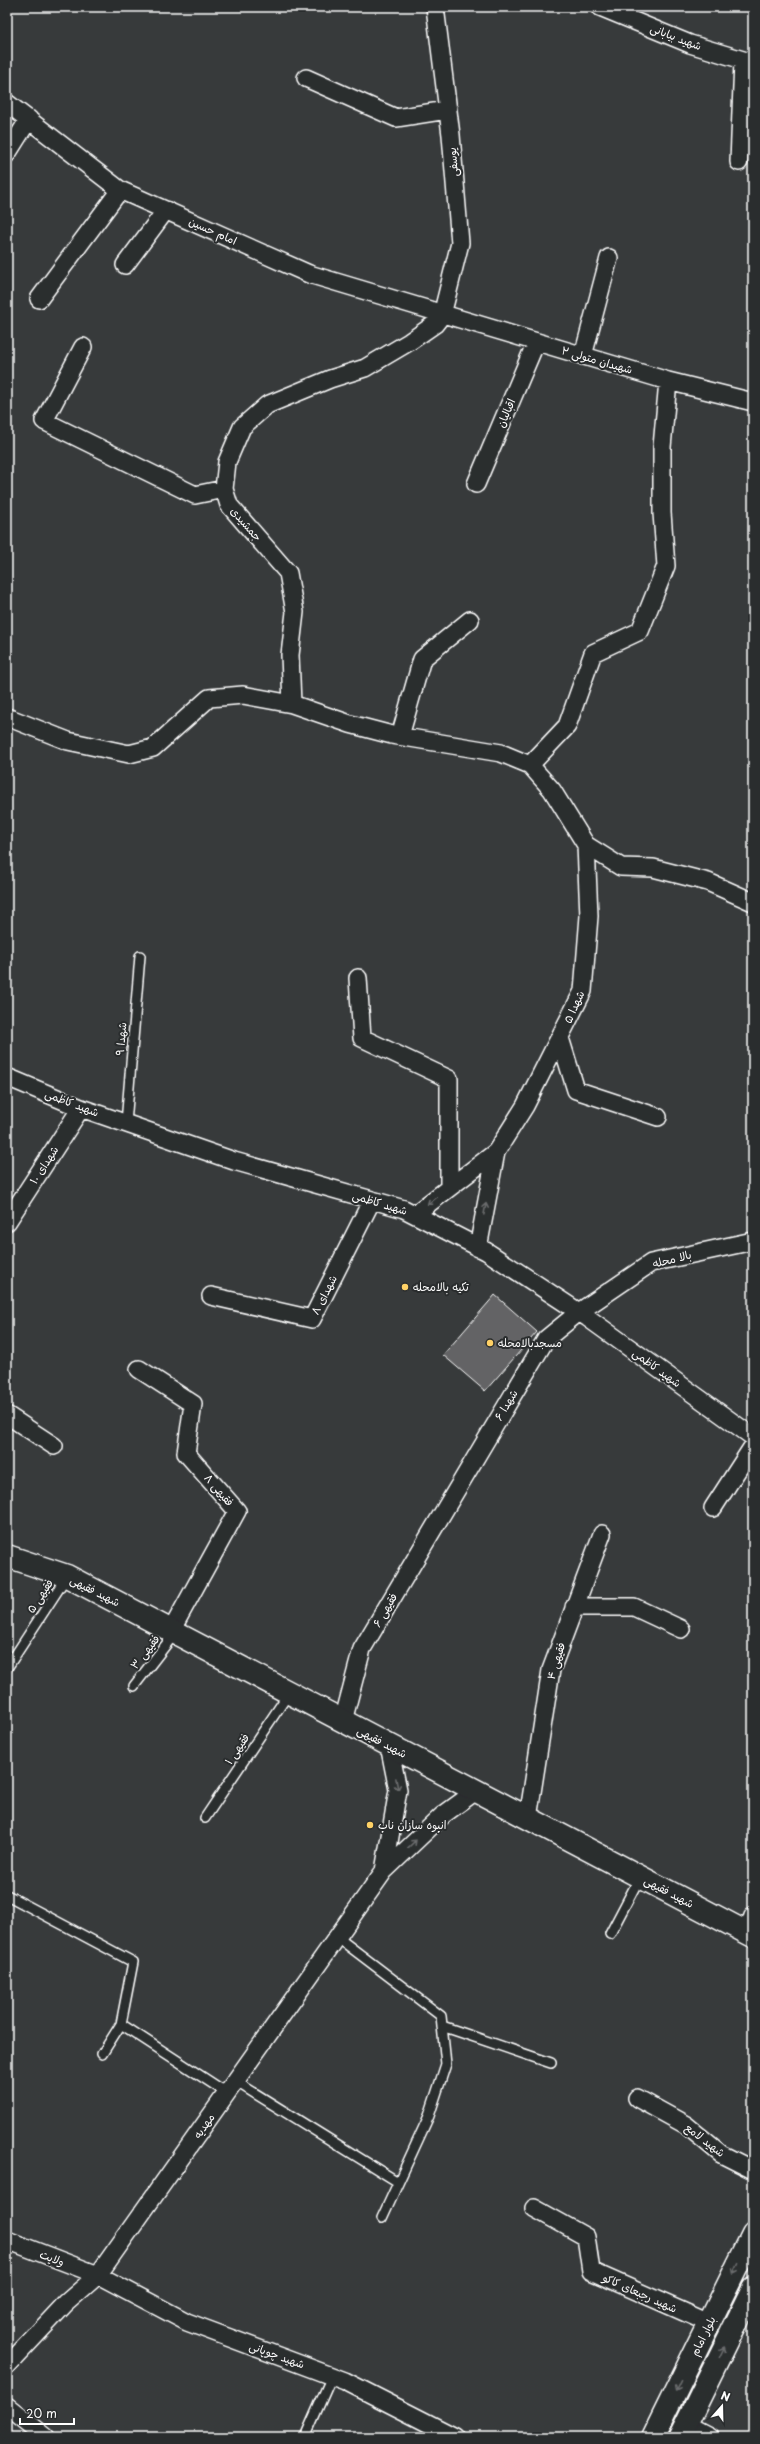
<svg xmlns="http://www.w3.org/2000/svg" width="760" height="2444" viewBox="0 0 760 2444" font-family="'Playpen Sans','Playpen Sans Arabic',sans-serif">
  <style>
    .building { fill: #636465; stroke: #fff }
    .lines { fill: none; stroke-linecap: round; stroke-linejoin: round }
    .lane-casing { stroke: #fff; stroke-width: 12 }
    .street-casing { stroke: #fff; stroke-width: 20 }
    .secondary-casing { stroke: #fff; stroke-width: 25 }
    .primary-casing { stroke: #fff; stroke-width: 25 }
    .lane { stroke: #2a2d2e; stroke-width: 9 }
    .street { stroke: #2a2d2e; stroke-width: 17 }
    .secondary { stroke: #2a2d2e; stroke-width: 22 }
    .primary { stroke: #2a2d2e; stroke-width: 22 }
    .oneway { stroke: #6a6c6d }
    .poi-dot { fill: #ffd166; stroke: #2a2d2e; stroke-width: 1.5 }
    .labels { text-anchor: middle; stroke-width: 4; stroke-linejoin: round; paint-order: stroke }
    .street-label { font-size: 11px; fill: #fff; stroke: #2a2d2e }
    .poi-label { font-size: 11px; fill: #fff; stroke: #2a2d2e; text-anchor: start }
  </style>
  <rect width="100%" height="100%" fill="#373a3b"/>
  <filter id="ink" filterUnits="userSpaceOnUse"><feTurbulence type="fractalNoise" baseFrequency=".025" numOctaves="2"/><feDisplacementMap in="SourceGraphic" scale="8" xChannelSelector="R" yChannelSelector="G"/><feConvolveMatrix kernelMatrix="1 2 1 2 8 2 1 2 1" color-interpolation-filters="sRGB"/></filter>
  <g filter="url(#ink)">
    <path class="building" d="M495,1295L537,1332L485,1391L443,1355Z"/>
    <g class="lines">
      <g class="lane-casing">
        <path id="lane" d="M126,1123L140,956
          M7,1668L67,1576
          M134,1686L175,1633
          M205,1818L289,1693
          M7,1895L133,1962L121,2024L227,2093
          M610,1934L640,1877
          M337,1937L441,2016L446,2064L429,2116L382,2218
          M442,2026L551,2063
          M102,2054L121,2024
          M235,2081L398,2182
          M305,2437L332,2376"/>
      </g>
      <g class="street-casing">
        <path id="street" d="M600,7L690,44L753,63
          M306,78L396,118L447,110
          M7,103L120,190L309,274L668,381L753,402
          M7,154L29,119
          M739,162L743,61
          M125,265L166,210
          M39,299L120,190
          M83,347L44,421L195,495L224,489
          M583,356L609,258
          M476,484L536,342
          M292,704L290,655L295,612L288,573L229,505L224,489L227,462L242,427L267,405L330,379L365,368L409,342L435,324L442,315L460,243L451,135L435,7
          M7,717L68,741L129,754L153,748L209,698L243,695L292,704L350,724L392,735L501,753L530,765L552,790L586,845L621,867L653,868L708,882L753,902
          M400,736L422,659L470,620
          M530,765L567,726L593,653L640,631L666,566L662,513V447L668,381
          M358,978L362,1038L449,1079V1188
          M560,1038L576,1090L658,1117
          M7,1077L81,1108L234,1161L404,1209L486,1251L588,1318L753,1437
          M415,1214L496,1152
          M7,1222L81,1108
          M478,1248L496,1152L525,1106L583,991L589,916L586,845
          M211,1296L312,1319L372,1200
          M139,1369L193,1404L186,1453L237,1511L171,1631
          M7,1415L54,1446
          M713,1508L753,1446
          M574,1607H634L681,1629
          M343,1721L362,1649L546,1339L579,1312L651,1263L753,1241
          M528,1818L551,1670L602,1534
          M384,1871L398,1790L389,1745
          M747,1933L753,1916
          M637,2098L686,2125L721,2154L753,2170
          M534,2208L586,2237L591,2271L709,2323
          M7,2240L98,2275L187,2322L345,2381L455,2437
          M7,2366L66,2303L98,2275L384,1871L443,1815L476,1791
          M7,2406L46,2437
          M686,2425L709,2437"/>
      </g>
      <g class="secondary-casing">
        <path id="secondary" d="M7,1556L67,1576L753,1936"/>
      </g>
      <g class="primary-casing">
        <path id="primary" d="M653,2437L753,2234
          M680,2437L753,2289"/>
      </g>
      <use href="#lane" class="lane"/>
      <use href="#street" class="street"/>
      <use href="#secondary" class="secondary"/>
      <use href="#primary" class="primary"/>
    </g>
    <defs><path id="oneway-shaft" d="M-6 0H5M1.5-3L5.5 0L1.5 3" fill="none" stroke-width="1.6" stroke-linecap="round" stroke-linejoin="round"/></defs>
    <g class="oneway">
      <use href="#oneway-shaft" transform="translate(432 1201) rotate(143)"/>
      <use href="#oneway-shaft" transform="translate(485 1209) rotate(-79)"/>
      <use href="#oneway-shaft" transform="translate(397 1784) rotate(79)"/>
      <use href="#oneway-shaft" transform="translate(412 1844) rotate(-44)"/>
      <use href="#oneway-shaft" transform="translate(736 2269) rotate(116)"/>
      <use href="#oneway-shaft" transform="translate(722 2352) rotate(-64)"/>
      <use href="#oneway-shaft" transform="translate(678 2386) rotate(116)"/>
    </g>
  </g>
  <g class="poi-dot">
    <circle cx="405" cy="1287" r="4"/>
    <circle cx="490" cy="1343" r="4"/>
    <circle cx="370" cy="1825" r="4"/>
  </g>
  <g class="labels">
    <g class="street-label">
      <text transform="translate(676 37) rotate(21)" y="4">شهید بیابانی</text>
      <text transform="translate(453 162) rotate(-95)" y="4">یوسفی</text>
      <text transform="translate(213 231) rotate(24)" y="4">امام حسین</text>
      <text transform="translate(597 360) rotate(16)" y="4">شهیدان متولی ۲</text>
      <text transform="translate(506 413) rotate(-67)" y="4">اقبالیان</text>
      <text transform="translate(246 524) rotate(49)" y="4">جمشیدی</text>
      <text transform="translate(574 1007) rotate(-66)" y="4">شهدا ۵</text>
      <text transform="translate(121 1039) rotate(-85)" y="4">شهدا ۹</text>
      <text transform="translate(72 1103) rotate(21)" y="4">شهید کاظمی</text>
      <text transform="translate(44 1165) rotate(-57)" y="4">شهدای ۱۰</text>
      <text transform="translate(380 1203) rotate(17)" y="4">شهید کاظمی</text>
      <text transform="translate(672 1259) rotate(-14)" y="4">بالا محله</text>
      <text transform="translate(324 1295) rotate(-63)" y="4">شهدای ۸</text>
      <text transform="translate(657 1368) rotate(36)" y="4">شهید کاظمی</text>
      <text transform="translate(506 1405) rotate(-59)" y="4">شهدا ۶</text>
      <text transform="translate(219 1490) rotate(49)" y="4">فقیهی ۸</text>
      <text transform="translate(95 1591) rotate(27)" y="4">شهید فقیهی</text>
      <text transform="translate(40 1596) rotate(-57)" y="4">فقیهی ۵</text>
      <text transform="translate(385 1610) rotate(-60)" y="4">فقیهی ۶</text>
      <text transform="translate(145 1652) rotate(-52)" y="4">فقیهی ۳</text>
      <text transform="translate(556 1661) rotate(-73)" y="4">فقیهی ۴</text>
      <text transform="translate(382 1742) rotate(28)" y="4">شهید فقیهی</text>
      <text transform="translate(237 1749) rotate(-56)" y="4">فقیهی ۱</text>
      <text transform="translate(669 1892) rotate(28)" y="4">شهید فقیهی</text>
      <text transform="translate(204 2126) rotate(-55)" y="4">مهدیه</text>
      <text transform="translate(705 2140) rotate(38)" y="4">شهید لامع</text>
      <text transform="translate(52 2258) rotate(21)" y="4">ولایت</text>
      <text transform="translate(640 2293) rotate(24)" y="4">شهید رجبعای کاکو</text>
      <text transform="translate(703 2336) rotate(-64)" y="4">بلوار امام</text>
      <text transform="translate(277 2355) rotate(20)" y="4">شهید چوپانی</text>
    </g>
    <g class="poi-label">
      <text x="413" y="1291">تکیه بالامحله</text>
      <text x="498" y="1347">مسجدبالامحله</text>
      <text x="378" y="1829">انبوه سازان ناب</text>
    </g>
  </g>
  <rect width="760" height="2444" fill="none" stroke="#2a2d2e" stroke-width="24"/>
  <rect x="12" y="12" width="736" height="2420" fill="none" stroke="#fff" stroke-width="1.5" filter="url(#ink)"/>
  <g transform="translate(722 2406) rotate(20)" stroke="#2a2d2e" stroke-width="3" paint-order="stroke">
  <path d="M0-3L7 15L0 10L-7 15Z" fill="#ffffff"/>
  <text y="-6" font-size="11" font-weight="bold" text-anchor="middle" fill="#ffffff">N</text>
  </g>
  <path d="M20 2418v6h54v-6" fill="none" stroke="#ffffff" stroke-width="2"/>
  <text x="26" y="2418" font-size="12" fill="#ffffff" stroke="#2a2d2e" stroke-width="3" paint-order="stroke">20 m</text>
</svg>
